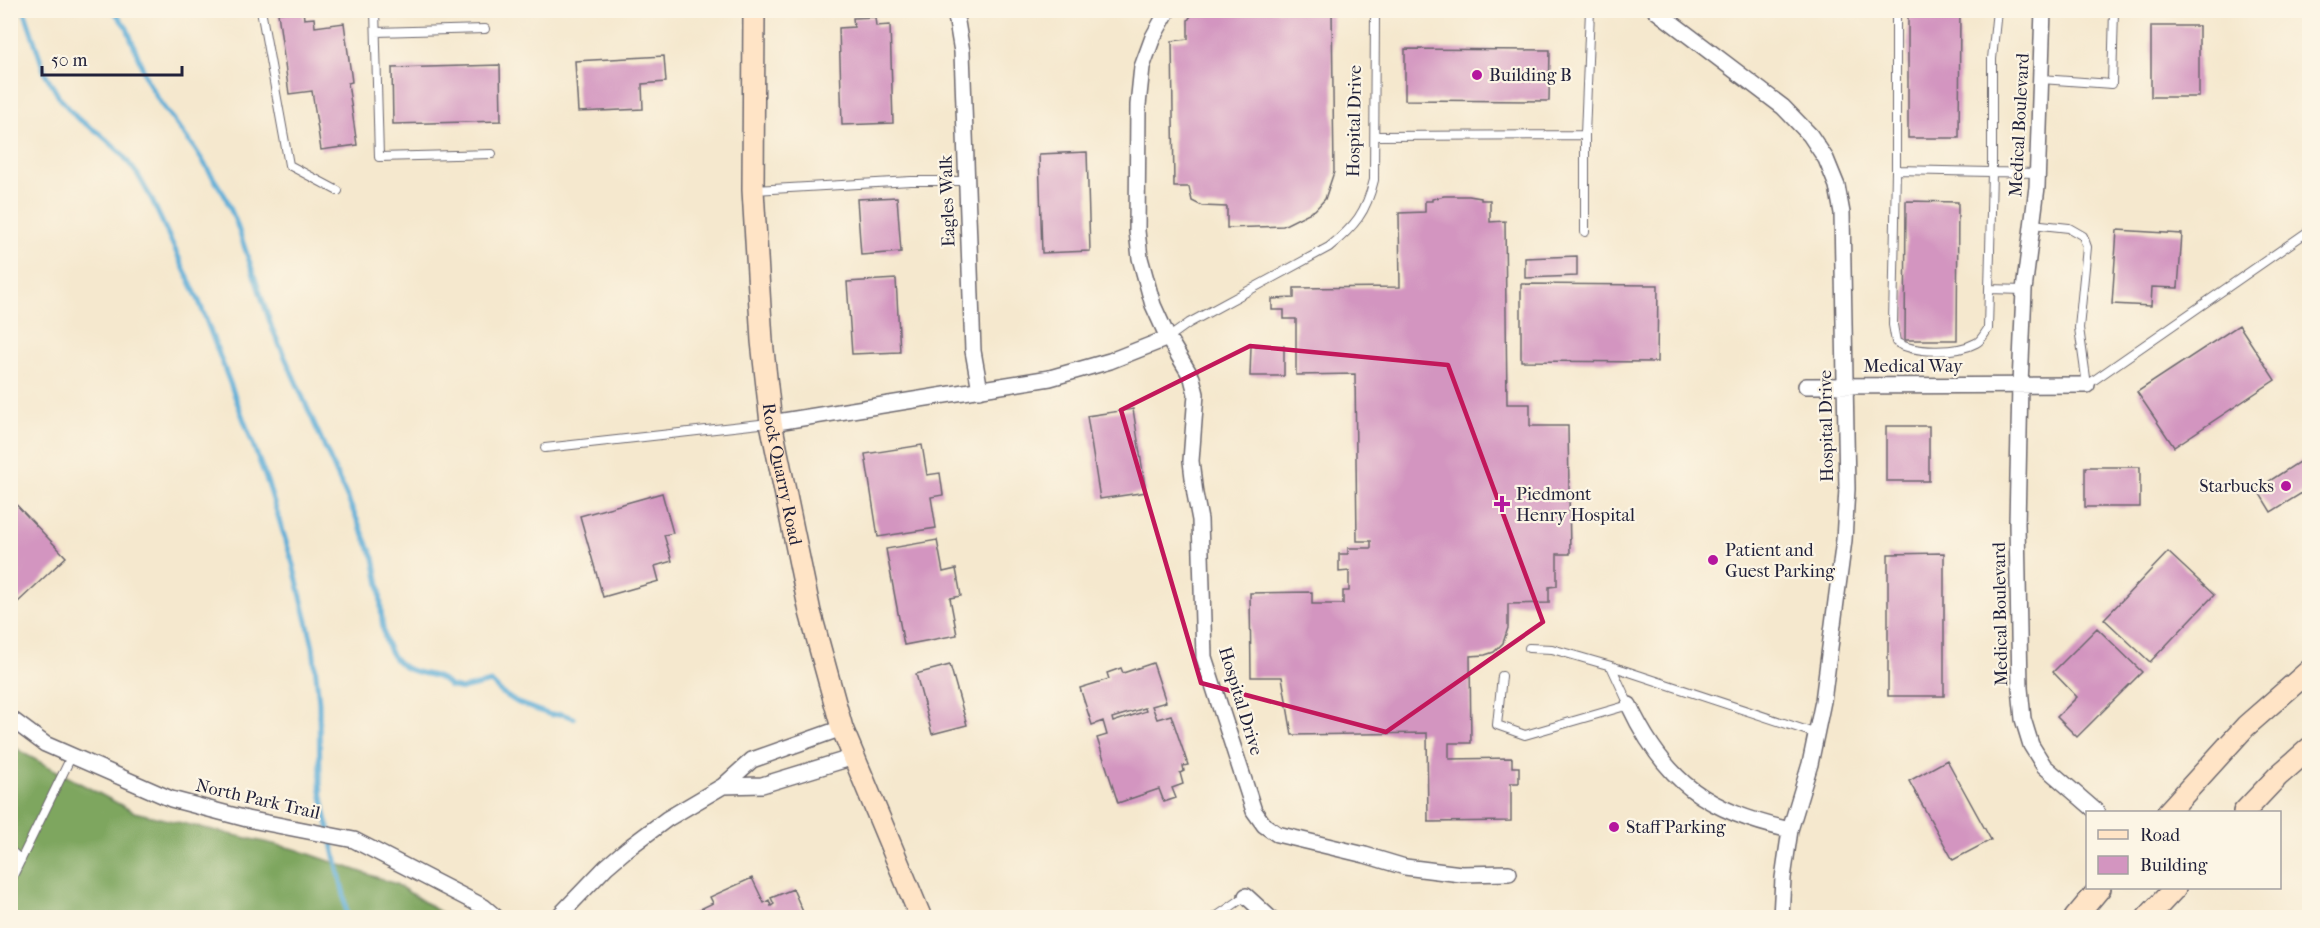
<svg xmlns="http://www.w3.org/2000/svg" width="2320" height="928" viewBox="0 0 2320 928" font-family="'IM FELL French Canon',serif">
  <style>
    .forest { fill: #7ea65e; stroke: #50644c; stroke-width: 1.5 }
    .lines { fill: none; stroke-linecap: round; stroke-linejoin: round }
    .stream { stroke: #5dadd7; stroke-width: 5 }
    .building { fill: #d395c0; fill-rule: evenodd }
    .lane-casing { stroke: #6c676e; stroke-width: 10 }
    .street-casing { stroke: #6c676e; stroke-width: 18 }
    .secondary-casing { stroke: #6c676e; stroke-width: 24 }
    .lane { stroke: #fff; stroke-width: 8 }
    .street { stroke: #fff; stroke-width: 15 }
    .secondary { stroke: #ffe4c6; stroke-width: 21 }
    .marked { fill: none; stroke: #c2185b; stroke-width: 4.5; stroke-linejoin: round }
    .poi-dot { fill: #b5179e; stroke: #fcf5e5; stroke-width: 2 }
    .labels { text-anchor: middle; stroke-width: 4.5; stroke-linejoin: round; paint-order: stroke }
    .poi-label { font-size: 18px; fill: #22223b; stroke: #fcf5e5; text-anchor: start }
    .street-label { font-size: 18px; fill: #22223b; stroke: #fcf5e5 }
  </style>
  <rect width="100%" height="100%" fill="#fcf5e5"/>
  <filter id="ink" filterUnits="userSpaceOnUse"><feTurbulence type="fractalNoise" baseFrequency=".0167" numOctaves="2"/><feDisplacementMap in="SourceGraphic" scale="12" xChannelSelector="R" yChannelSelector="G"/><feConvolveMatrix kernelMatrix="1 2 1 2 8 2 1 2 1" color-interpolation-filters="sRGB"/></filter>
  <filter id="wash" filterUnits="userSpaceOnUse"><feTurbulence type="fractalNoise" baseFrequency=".008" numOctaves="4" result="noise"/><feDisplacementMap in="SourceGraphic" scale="24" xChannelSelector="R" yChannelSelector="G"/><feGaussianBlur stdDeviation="1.35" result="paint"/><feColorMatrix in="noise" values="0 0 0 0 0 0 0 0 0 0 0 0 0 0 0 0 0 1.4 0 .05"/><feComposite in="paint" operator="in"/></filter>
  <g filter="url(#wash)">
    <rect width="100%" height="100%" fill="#f5e8ce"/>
    <path class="forest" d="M10,743L23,753L134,812L295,849L396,884L448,917H11Z"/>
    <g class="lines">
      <path class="stream" d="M24,10L45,73L59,97L77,118L100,134L121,153L138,175L152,200L199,301L268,484L293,564L313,646L319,702L320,785L325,813L344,895L347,918
        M113,10L127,28L147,80L161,104L195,149L225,196L236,222L272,328L374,558C376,569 378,579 380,590C382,616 379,655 408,669C423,676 438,672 449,686L462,689L491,682L502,693L518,703L551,715L562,714L574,718"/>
    </g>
    <g id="blocks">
      <path class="building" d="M303,10L304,19L314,18L315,27L344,23L352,82L348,83L357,145L321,150L312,91L289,94L278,13Z
        M1195,10H1332L1334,172L1325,199L1315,210L1283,226L1227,228V207L1202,206L1192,201L1189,187H1174L1172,41L1188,39V20Z
        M1908,10H1960L1959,138H1908Z
        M875,17L876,26L890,25L893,123L842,125L839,28L854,27L853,18Z
        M2151,26H2199V97H2151Z
        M1405,49L1550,50L1549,101L1405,100Z
        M664,56L666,82L642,84L643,109L578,112L575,61Z
        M500,65L501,121L393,124L392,68Z
        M1087,152L1090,251L1042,253L1039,154Z
        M1444,196H1469L1481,198V200H1490V222L1505,221L1507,404H1530V426H1568L1570,554H1557V586L1549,587V603L1508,604V628L1503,643L1494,652L1485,655L1470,656L1471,743H1449V759L1512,758V767H1519V783H1511V821L1428,822L1427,733L1292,735L1282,677H1251L1250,593L1312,592V604H1343V591H1349V571L1339,572V554H1348V548H1371V541H1357L1355,374L1296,375V319H1284V310H1272V299L1294,298V288L1400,287L1399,213L1425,212V201H1432V199Z
        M897,197L901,252L861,255L857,199Z
        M1906,201L1958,202L1957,340H1905Z
        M2117,230L2182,234L2178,288L2152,287L2151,306L2112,304Z
        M1577,256V276L1525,278V258Z
        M896,279L900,352L852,354L847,282Z
        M1521,284L1658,285L1657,362L1521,361Z
        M2239,325L2275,380L2174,447L2137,392Z
        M1251,346H1284V376H1250Z
        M1133,409L1146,492L1100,499L1087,416Z
        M1886,426H1929V481H1886Z
        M922,445L927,475L940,473L943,495L931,497L936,528L878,537L865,454Z
        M2302,460L2310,472V488L2271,512L2257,489Z
        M2085,467H2140V507H2085Z
        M662,493L673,533L664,535L672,561L655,566L659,581L603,597L580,516Z
        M10,498L66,557L18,602L10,594Z
        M937,540L943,572L956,569L961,596L950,598L957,635L904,645L886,549Z
        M2168,552L2214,595L2150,662L2104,619Z
        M1944,553V696H1888V554Z
        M2097,628L2142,672L2077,737L2057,717L2077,697L2053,672Z
        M1153,663L1166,702L1152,706L1157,719L1171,715L1188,765L1183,766L1184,771L1180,773L1183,784L1172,788L1176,798L1164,802L1159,789L1118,803L1097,738L1107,735L1103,721L1092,725L1080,688L1109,679L1107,673L1121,668L1123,673ZM1145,708L1146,711L1113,722L1112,718Z
        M950,665L967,725L932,734L916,674Z
        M1947,760L1991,840L1953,860L1909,781Z
        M752,878L764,903L769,900L771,906L774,904L771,898L793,889L803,912L792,918H682L713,903L710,897Z"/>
    </g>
  </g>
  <g filter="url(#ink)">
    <use href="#blocks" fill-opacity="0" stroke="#6c676e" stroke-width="1.5"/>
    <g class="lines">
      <g class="lane-casing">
        <path id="lane" d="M261,10L289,165L338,191
          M375,10L379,157L492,154
          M1896,10V170L2038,173
          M2022,10L2043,13
          M376,32L485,29
          M2041,79L2112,84L2114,10
          M1375,136L1585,135L1590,10
          M1896,170L1893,325L1896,342C1913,353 1956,354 1976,343C1981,341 1984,334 1988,329L1992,172V59L1997,10
          M754,190L911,181H965
          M2032,224L2069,228L2083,236L2087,247L2079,328L2087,385L2310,230
          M1585,232V135
          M1989,289L2024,290
          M1168,338L1189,323L1329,247C1355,226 1366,213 1374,180L1375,10
          M545,448L769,423
          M1611,666L1817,734
          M1502,676L1497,725L1525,735L1629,705L1611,666L1552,649L1529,648
          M10,850L21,860
          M10,882L71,757
          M1214,918L1246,896"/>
      </g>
      <g class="street-casing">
        <path id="street" d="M955,10L962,52L973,351L980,390
          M1168,10L1153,37L1142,67L1138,105L1137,231L1140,258L1153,305L1168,338L1192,378L1196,394L1191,461L1195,494L1200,520L1204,657L1254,811L1264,825L1277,834L1365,855L1405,867L1461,874L1509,873
          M1655,10L1783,107L1810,135L1826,159L1837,186L1842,213L1847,489L1844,540L1823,701L1810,764L1790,830L1783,878L1781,918
          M2043,10L2037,187L2024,290L2020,385L2017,524L2020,688L2023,719L2031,745L2044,766L2097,812
          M1806,386L2087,385
          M771,423L1050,378L1110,361L1168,338
          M1629,705C1666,784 1708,811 1790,830
          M10,718L45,744L171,799L247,819L354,840L484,907L497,918
          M723,786L762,785L854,757
          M1246,896L1270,918
          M557,918L606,867L627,849L667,819L723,786L752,760L842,728"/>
      </g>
      <g class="secondary-casing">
        <g id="secondary">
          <path id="s1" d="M754,10L753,190L762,341L771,423L810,612L842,728L921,918"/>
          <path d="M2168,812L2246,726L2310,670"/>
          <path d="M2244,812L2278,776L2310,748"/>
          <path d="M2075,918L2100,888"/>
          <path d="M2147,918L2175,888"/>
        </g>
      </g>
      <use href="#lane" class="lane"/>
      <use href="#street" class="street"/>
      <use href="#secondary" class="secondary"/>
    </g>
  </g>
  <path class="marked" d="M1250,346L1448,365L1543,622L1386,732L1201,683L1121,410Z"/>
  <g class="poi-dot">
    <circle cx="1477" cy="75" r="6"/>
    <circle cx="2286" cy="486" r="6"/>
    <path d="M1499 495h6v6h6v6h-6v6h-6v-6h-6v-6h6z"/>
    <circle cx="1713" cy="560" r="6"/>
    <circle cx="1614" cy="827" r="6"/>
  </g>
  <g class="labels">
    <g class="poi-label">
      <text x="1489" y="81">Building B</text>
      <text x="2274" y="492" text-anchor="end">Starbucks</text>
      <text x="1516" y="500">Piedmont<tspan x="1516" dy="21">Henry Hospital</tspan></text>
      <text x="1725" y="556">Patient and<tspan x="1725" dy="21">Guest Parking</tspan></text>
      <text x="1626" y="833">Staff Parking</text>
    </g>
    <g class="street-label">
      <text transform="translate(1354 121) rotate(-89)" y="6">Hospital Drive</text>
      <text transform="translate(2019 125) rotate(-87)" y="6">Medical Boulevard</text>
      <text transform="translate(947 201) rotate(-92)" y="6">Eagles Walk</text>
      <text x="1913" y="372">Medical Way</text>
      <text transform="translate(1826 426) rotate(-91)" y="6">Hospital Drive</text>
      <text dy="6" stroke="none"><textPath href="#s1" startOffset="466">Rock Quarry Road</textPath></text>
      <text transform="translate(2000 614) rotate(-91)" y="6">Medical Boulevard</text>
      <text transform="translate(1241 701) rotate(73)" y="6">Hospital Drive</text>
      <text transform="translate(258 799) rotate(13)" y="6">North Park Trail</text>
    </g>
  </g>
  <rect width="2320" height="928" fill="none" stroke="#fcf5e5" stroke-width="36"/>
  <rect x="2086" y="811" width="195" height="78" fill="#fcf5e5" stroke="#a5a1a1" stroke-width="1.5"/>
  <rect x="2098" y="830" width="30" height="9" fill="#ffe4c6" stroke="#a5a1a1" stroke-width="1.5"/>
  <text x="2140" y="841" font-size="18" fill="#22223b">Road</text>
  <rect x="2098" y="856" width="30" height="18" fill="#d395c0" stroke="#a5a1a1" stroke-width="1.5"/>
  <text x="2140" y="871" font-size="18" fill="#22223b">Building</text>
  <path d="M42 66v9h140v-9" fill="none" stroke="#22223b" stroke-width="3"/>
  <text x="51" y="66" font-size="18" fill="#22223b" stroke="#fcf5e5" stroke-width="4.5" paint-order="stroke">50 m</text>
</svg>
